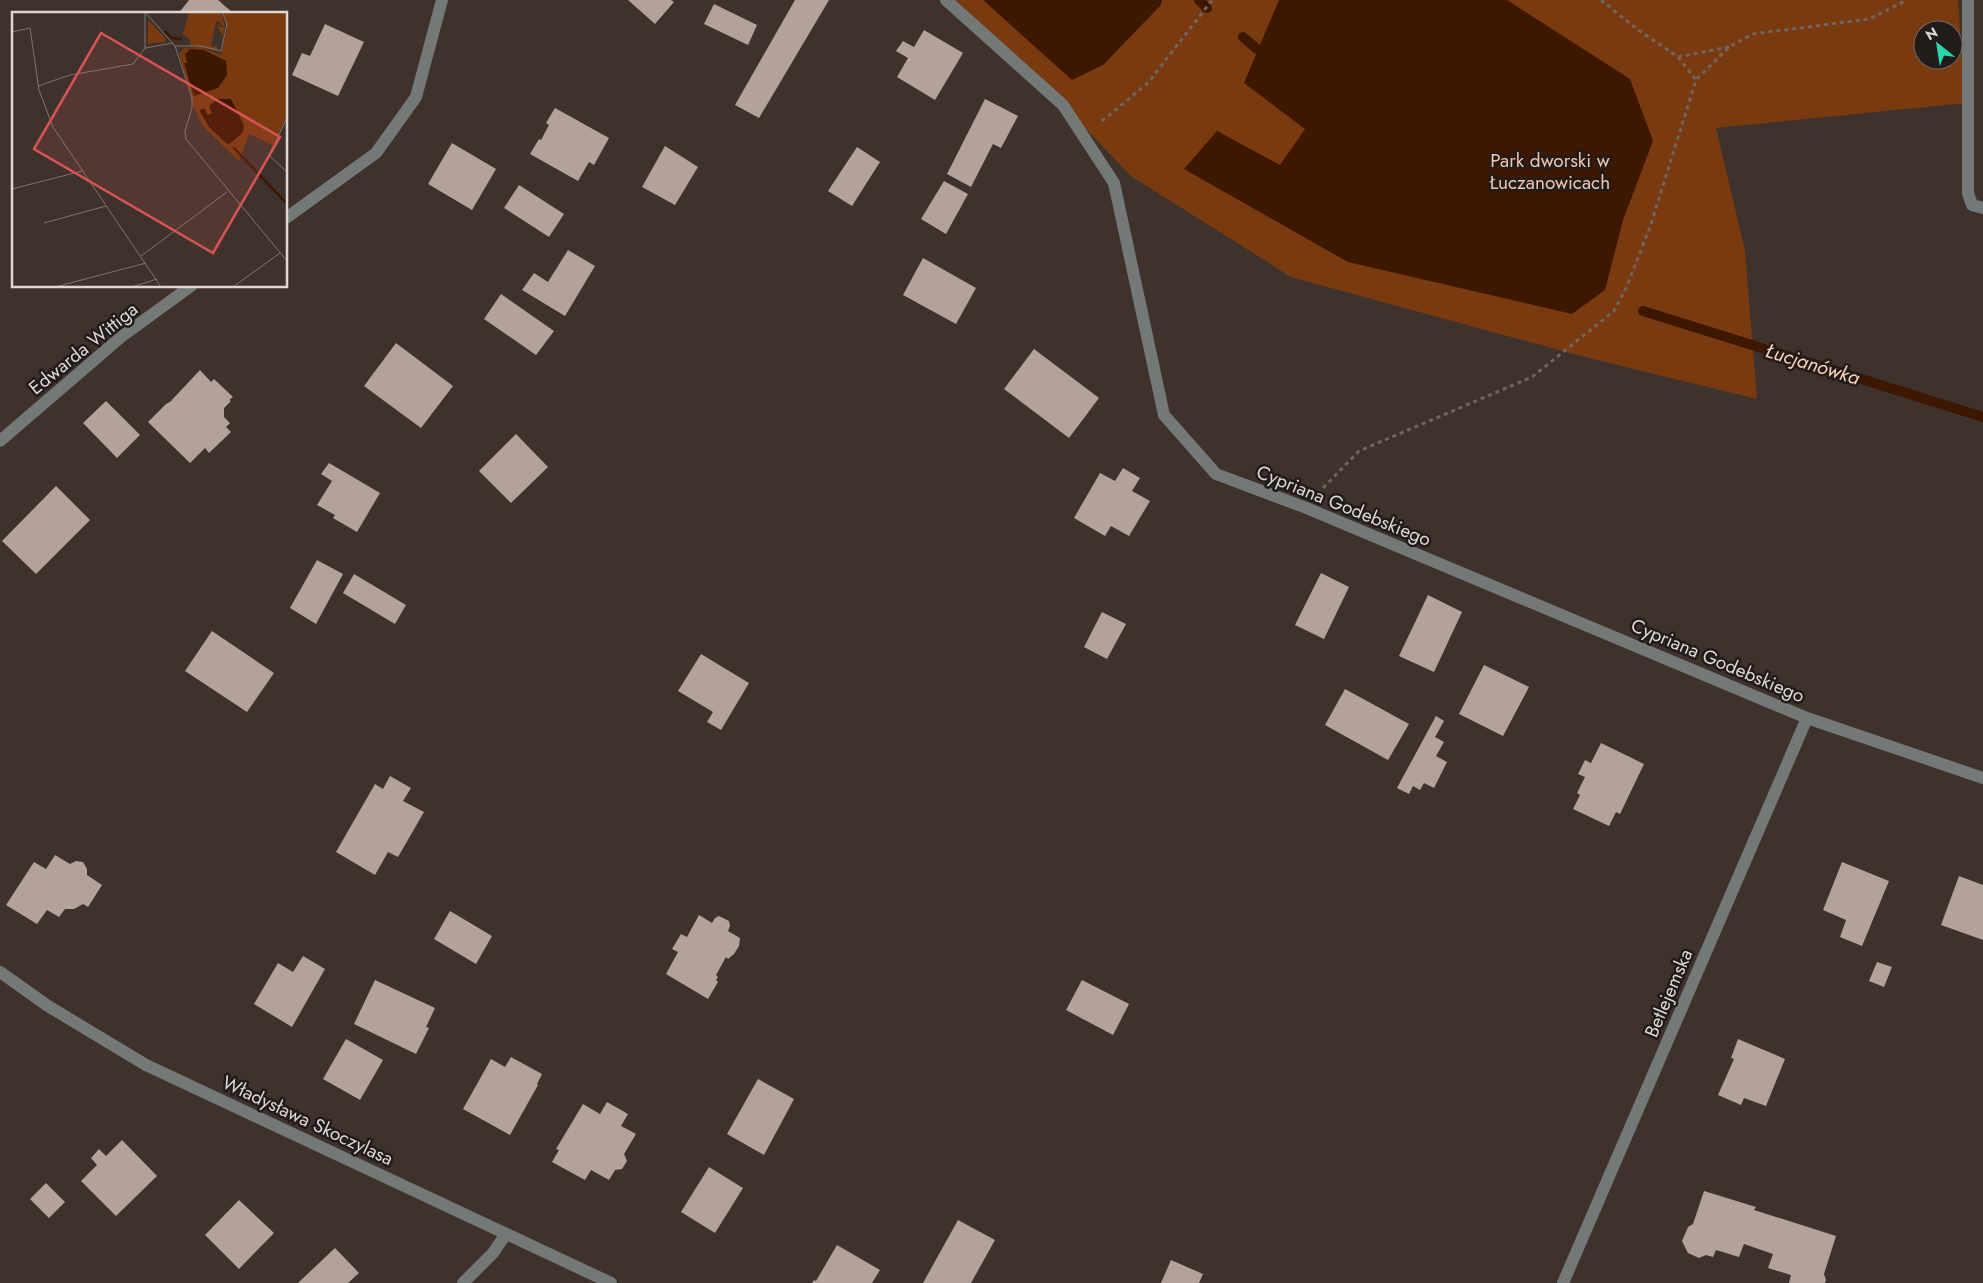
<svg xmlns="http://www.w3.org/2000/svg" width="1983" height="1283" viewBox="0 0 1983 1283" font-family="Jost,sans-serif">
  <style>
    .green { fill: #7a3a0f; fill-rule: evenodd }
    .water { fill: #3e1700 }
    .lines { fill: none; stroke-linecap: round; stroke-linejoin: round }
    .stream { stroke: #3e1700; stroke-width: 10 }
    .building { fill: #b2a29a }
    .path { stroke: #70655f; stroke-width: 3; stroke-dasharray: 4 4; stroke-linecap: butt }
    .minor { stroke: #727976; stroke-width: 12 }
    .labels { text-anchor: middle; stroke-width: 5; stroke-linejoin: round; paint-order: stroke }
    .park-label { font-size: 19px; fill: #f1c5ae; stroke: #211c19 }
    .street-label { font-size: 19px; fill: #dfd7d3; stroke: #211c19 }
    .water-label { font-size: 20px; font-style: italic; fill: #fdd0b9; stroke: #211c19 }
    .inset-river { fill: none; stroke: #3e1700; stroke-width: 2.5 }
    .inset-road { fill: none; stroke: #7f746f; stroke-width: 1 }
    .view { fill: #d85453; fill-opacity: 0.15; stroke: #d85453; stroke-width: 2.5 }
    .inset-edge { fill: none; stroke: #dfd7d3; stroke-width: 2.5 }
  </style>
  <rect width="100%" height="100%" fill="#3f322c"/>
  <path class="green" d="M947,0H1958L1965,103L1716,128L1745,251L1757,399L1585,357L1291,277L1131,176L1063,105ZM1923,30H1953V60H1923Z"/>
  <path class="water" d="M983,0H1162L1161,5L1103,65L1072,80Z
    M1279,0H1507L1630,79L1653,141L1623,220L1605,290L1572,314L1348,262L1184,169L1217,131L1280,165L1305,129L1244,83Z"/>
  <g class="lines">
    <path class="stream" d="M1199,0L1207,8
      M1243,37L1257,49
      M1643,311L1983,417"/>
  </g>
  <path class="building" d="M189,0H218L234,14H178Z
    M628,0H671L674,2L655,24Z
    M795,0H829L759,118L735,105Z
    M714,4L757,25L748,45L704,24Z
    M325,24L364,42L338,96L292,75L302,53L310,56Z
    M924,30L963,53L935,100L897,77L908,58L896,51L903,41L914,47Z
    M985,99L1018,116L1001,148L993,144L971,187L947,174Z
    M555,108L609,138L594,165L589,162L578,181L530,154L539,139L541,140L549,125L546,123Z
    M452,143L496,169L472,210L428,184Z
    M665,146L698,167L675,205L642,187Z
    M857,147L880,162L852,206L828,191Z
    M944,181L968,194L946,234L921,219Z
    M519,185L564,214L549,237L504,208Z
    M568,250L595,266L565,316L522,290L534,273L548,282Z
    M923,258L976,288L956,324L903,295Z
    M501,294L554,331L536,355L484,319Z
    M396,343L453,386L421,428L364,386Z
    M1034,349L1099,398L1069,438L1004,389Z
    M200,370L211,382L214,379L233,397L229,400L231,401L224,408V417L230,423L226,427L231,432L209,453L205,448L190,463L148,422L166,404L170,402Z
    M106,401L140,435L117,458L83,423Z
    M516,434L548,467L511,503L479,471Z
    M329,463L380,493L357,532L333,518L335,515L317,505L332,481L321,474Z
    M1123,468L1140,478L1132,491L1150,501L1129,536L1111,526L1105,536L1074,518L1100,473L1115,481Z
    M56,486L90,520L36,574L2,541Z
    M317,560L343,574L316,624L290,608Z
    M1321,573L1349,587L1324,639L1295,625Z
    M354,574L406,605L395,624L343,593Z
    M1428,595L1462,612L1434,672L1399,656Z
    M1102,612L1126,624L1107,659L1084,647Z
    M212,631L274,673L247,712L185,671Z
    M701,654L749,683L721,730L707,722L713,712L678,691Z
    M1484,665L1529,687L1503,736L1459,714Z
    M1345,689L1409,724L1388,760L1325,725Z
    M1436,716L1444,721L1435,737L1444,742L1436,756L1447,762L1434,788L1424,783L1420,790L1413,786L1409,794L1397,788Z
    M1601,743L1644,764L1620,814L1616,812L1609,826L1573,809L1580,795L1577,793L1585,777L1578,774L1585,760L1591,763Z
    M390,776L411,788L403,801L424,812L398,857L388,852L375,875L336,852L375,784L383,789Z
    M55,855L70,864L76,861L83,862L87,869V875L102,885L88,907L83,904L74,909H65L59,917L47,910L37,924L6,905L34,862L46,869Z
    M1842,862L1889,881L1862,946L1840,937L1846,920L1823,910Z
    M1959,876L1983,885V940L1941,925Z
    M450,911L492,936L476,964L434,939Z
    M699,915L712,923L715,918L719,916L729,921L730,926L728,931L740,938L739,946L734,954L728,959L726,957L716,975L718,977L716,980L718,982L708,999L666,974L678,952L672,949L681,934L687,937Z
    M303,956L325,969L292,1027L254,1004L278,963L293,972Z
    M1877,962L1892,967L1884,987L1869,981Z
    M375,980L435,1008L426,1027L429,1028L416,1054L354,1024Z
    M1082,980L1129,1004L1113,1035L1066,1010Z
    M346,1039L383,1060L360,1100L323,1079Z
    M1738,1039L1785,1059L1766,1106L1744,1098L1741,1105L1718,1095L1734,1059L1731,1058Z
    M511,1057L542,1074L537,1084L538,1085L510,1135L463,1109L491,1059L505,1067Z
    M758,1079L794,1099L764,1155L727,1134Z
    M607,1102L628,1114L621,1126L636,1134L624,1154L627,1161L622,1169L615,1170L609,1180L591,1170L585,1180L552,1162L559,1150L556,1149L583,1104L600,1114Z
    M122,1140L157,1176L116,1216L81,1181L97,1165L91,1158L99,1149L106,1156Z
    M709,1167L743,1188L715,1233L681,1212Z
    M46,1183L65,1202L49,1218L30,1199Z
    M1704,1191L1756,1207L1754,1210L1836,1236L1824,1274L1826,1280L1825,1283H1789L1791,1275L1768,1268L1773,1254L1744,1244L1739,1257L1716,1250L1713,1257L1706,1255L1699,1258L1688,1253L1682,1241L1688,1227L1693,1224Z
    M239,1200L274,1233L239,1269L205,1235Z
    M958,1220L995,1240L971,1283H923Z
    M837,1245L880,1270L872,1283H812L814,1280L816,1281Z
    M335,1248L359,1273L348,1283H298Z
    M1171,1260L1203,1274L1199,1283H1161Z"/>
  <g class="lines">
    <path class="path" d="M1601,0L1637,29L1678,57L1696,80
      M1678,57L1729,47
      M1102,121L1148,83L1212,0
      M1323,488L1359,451L1532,377L1614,311L1627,286L1651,224L1696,80L1729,47L1753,34L1869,19L1907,0"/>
    <path class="minor" d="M946,0L1063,105L1114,183L1164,415L1216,474L1304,507L1807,718L1983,778
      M1968,0V193L1972,205L1983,208
      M286,218L376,153L416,97L442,0
      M0,441L121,337L191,286
      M0,972L48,1006L146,1065L611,1283
      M463,1283L493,1253L506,1234
      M1563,1283L1807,718"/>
  </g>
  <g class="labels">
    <g class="park-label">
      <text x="1550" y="167">Park dworski w<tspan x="1550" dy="22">Łuczanowicach</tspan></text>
    </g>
    <g class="street-label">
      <text transform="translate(83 348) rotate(-39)" y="7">Edwarda Wittiga</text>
      <text transform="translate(1344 505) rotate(22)" y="7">Cypriana Godebskiego</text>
      <text transform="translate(1718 660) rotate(23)" y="7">Cypriana Godebskiego</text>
      <text transform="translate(1668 993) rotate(-67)" y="7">Betlejemska</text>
      <text transform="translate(308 1120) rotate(25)" y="7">Władysława Skoczylasa</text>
    </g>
    <g class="water-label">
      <text transform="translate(1813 364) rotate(17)" y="7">Łucjanówka</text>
    </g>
  </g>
  <g transform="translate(12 12)">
    <rect width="275" height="275" fill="#3f322c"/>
    <path d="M177,0H209L213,15L208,11L207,15H213L209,37L211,22L208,20L206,15L208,10L204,9L199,35L205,34L206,39L177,33L179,29L171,22ZM211,0H275V104L261,133L237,122L227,149L191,114L182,96L167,41L173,36L188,35L209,43L215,16ZM136,8L154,27L153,30L136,32Z" fill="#7a3a0f"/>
    <path d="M178,37L192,38L214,49L215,63L206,76L182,84L172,51H175L173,42ZM205,87H219L232,113L231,120L219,131L215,132L197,115L187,98L192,96L196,103L200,101L197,94Z" fill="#3e1700"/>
    <path class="inset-river" d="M152,19L160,26L170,27M221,135L275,192"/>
    <path class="inset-road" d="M133,0L163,34L166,43L180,86V96L173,119L174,127L275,249M0,20L18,16L27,78L41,115L149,275M163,34H189L209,39L215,12L210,0M133,36L161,31M26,74L58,63L121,52L133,36V0M275,106L257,143L275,160M0,177L70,159M32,211L94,194M129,244L215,180M43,275L134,251M120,275L145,267M221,275L268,241"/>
    <path class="view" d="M89,21L268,125L201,241L22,137Z"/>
    <rect width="275" height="275" class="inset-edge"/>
  </g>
  <g transform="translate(1938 45) rotate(330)"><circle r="24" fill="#211c19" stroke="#6d6763"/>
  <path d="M0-4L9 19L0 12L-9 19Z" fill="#2dd5ab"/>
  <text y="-8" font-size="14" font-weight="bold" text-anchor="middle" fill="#dfd7d3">N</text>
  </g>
</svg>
